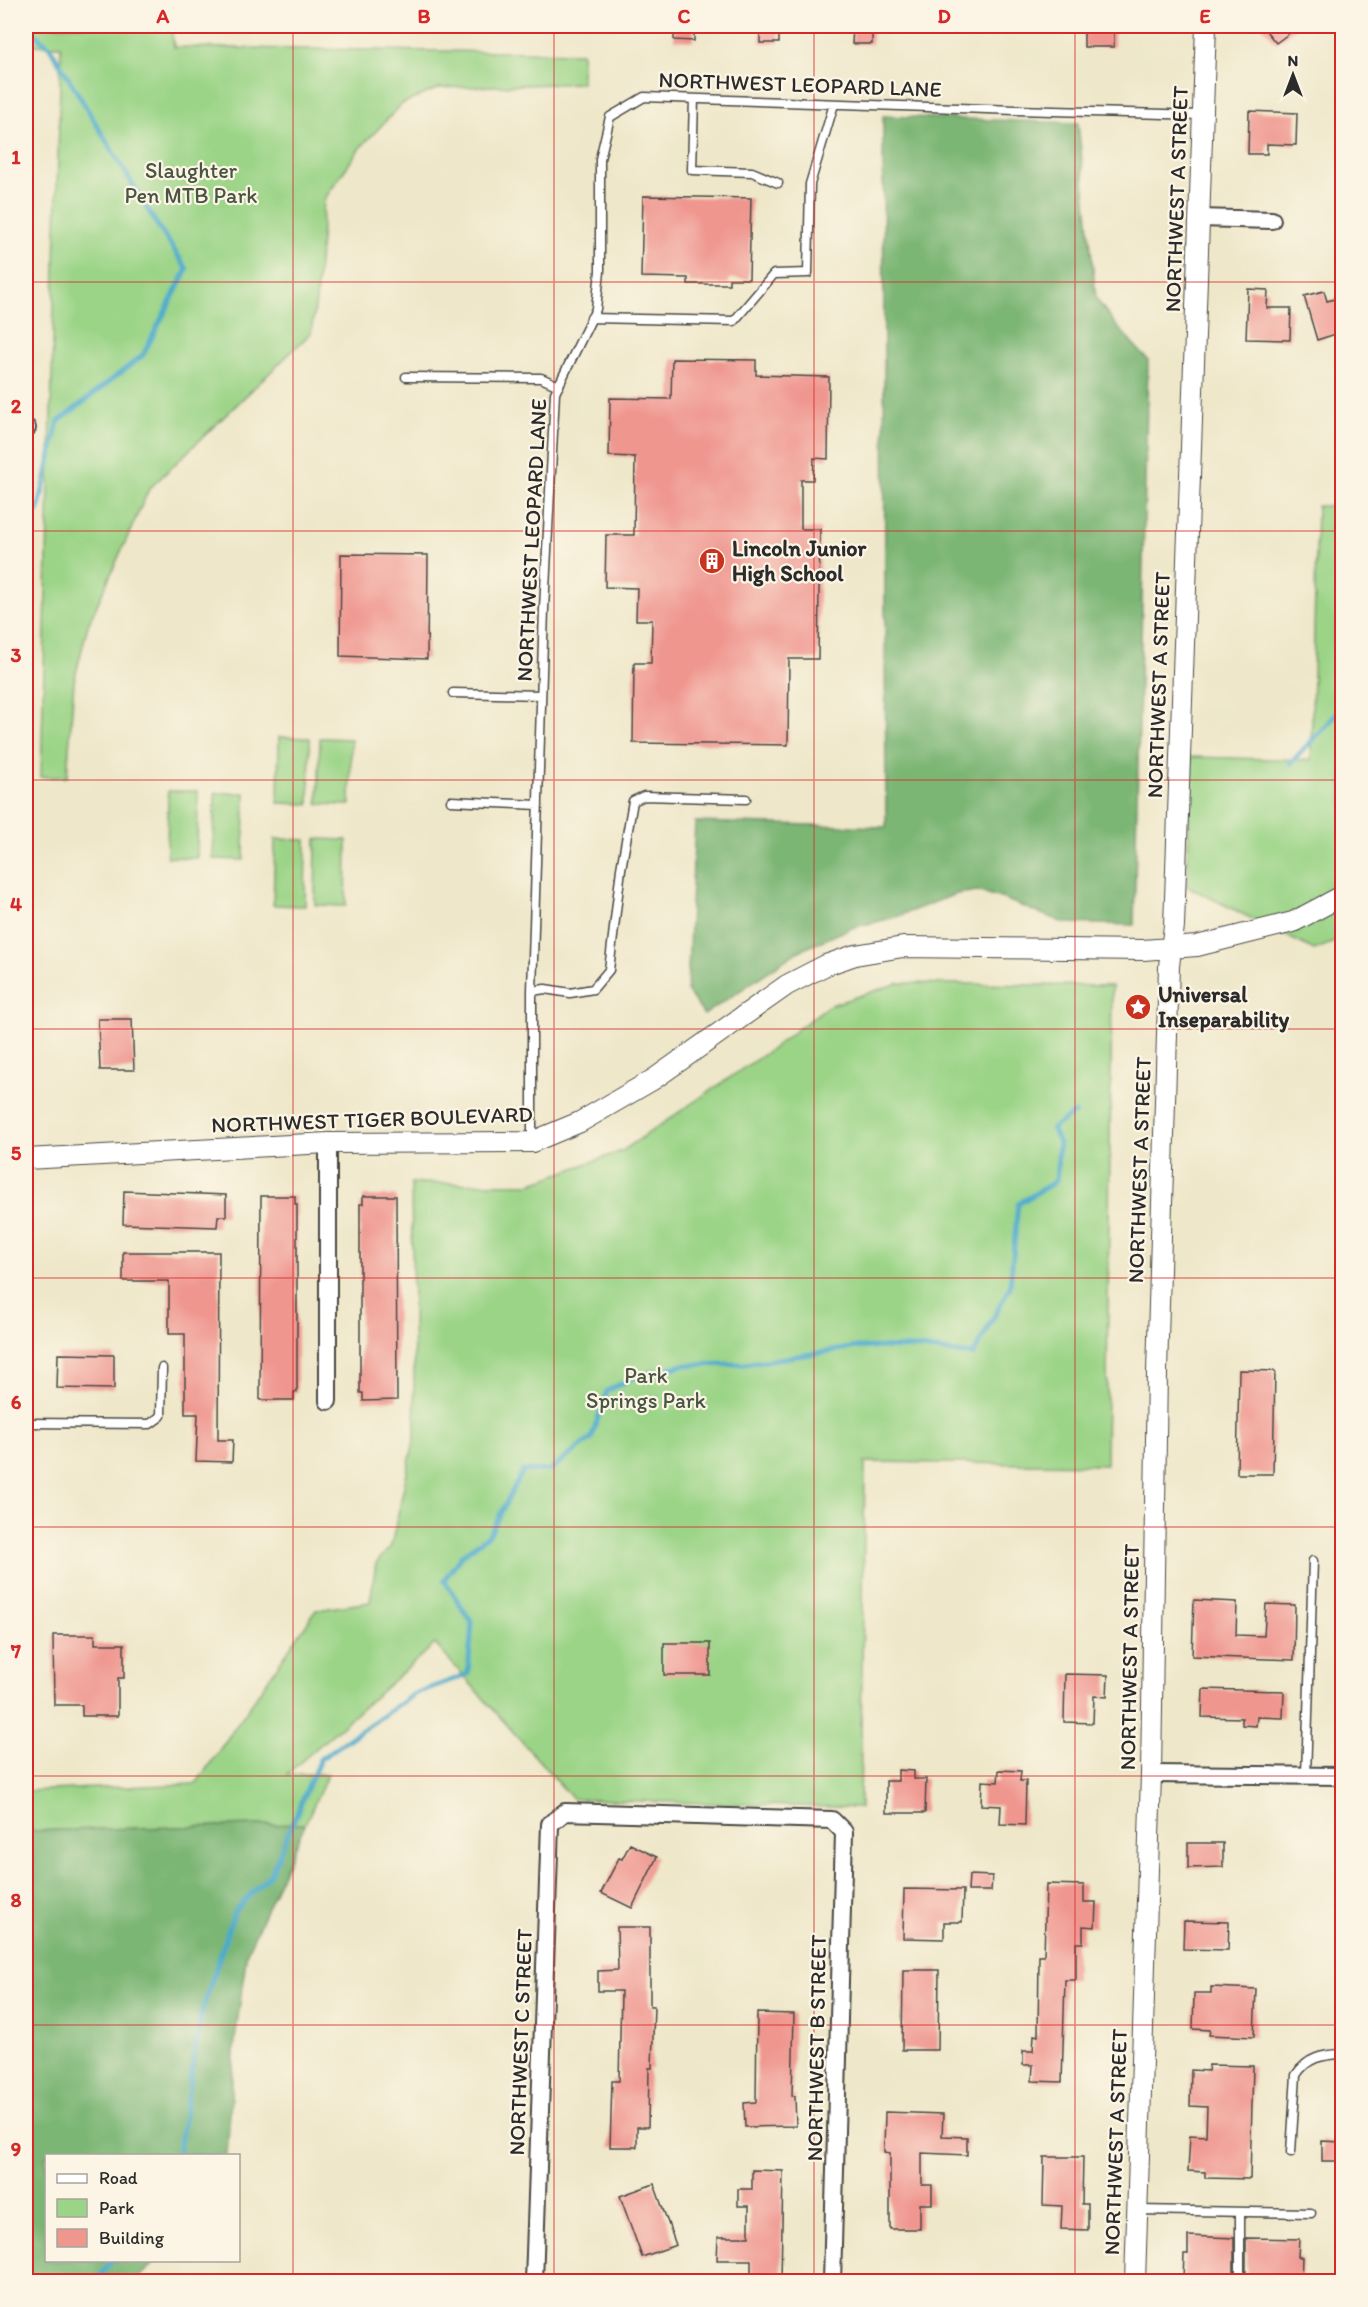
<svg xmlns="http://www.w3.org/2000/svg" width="1368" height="2307" viewBox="0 0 1368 2307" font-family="Itim,sans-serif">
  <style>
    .green { fill: #9bd487; stroke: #638059; stroke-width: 1.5 }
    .forest { fill: #7cb674; stroke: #547050; stroke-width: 1.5 }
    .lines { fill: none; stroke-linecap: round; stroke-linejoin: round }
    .stream { stroke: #4caacb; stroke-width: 5 }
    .building { fill: #ef968f }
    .service-casing { stroke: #484743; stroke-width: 11 }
    .minor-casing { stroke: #484743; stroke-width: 20 }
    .tertiary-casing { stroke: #484743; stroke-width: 22 }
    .service { stroke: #fff; stroke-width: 8 }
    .minor { stroke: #fff; stroke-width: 16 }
    .tertiary { stroke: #fff; stroke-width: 20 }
    .grid { fill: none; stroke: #d62828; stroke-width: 1.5; stroke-opacity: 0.55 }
    .labels { text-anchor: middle; stroke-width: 4.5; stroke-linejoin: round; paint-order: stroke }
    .street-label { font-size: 22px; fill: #2b2b2b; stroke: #fcf5e5 }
    .park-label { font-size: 22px; fill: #475542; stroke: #fcf5e5 }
    .poi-label { font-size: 22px; font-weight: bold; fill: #2b2b2b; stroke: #fcf5e5; text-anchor: start }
    .neatline { fill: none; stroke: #d62828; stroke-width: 2 }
    .grid-label { font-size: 20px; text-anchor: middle; font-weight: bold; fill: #d62828 }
  </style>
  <rect width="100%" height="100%" fill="#fcf5e5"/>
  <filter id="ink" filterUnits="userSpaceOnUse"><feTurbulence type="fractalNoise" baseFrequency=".0167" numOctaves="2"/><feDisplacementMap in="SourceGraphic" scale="12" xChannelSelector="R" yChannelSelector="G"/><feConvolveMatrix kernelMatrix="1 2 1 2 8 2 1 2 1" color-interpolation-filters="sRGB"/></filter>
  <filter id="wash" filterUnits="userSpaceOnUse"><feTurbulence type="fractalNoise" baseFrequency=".008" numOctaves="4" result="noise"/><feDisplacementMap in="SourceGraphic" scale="24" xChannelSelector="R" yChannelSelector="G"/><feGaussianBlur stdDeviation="1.35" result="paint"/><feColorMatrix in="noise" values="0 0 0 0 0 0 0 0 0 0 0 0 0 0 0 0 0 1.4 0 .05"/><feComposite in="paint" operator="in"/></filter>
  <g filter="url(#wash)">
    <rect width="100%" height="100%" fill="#eee7c9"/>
    <path class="green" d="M26,26H171L174,47L582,53V83L439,88L402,104L359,149L324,200L316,301L311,333L149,489L88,625L74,681L67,777H41L61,46L26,45Z
      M1317,506H1342V939L1314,950L1187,886L1191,757L1311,760Z
      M279,737L310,738L309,804L278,803Z
      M320,738L351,739L350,805L318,804Z
      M168,791H198L197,858L167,857Z
      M215,793H245L244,860L213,859Z
      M275,839L306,840L305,906L273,905Z
      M316,839L347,840L346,906L315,905Z
      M899,983L1112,986L1106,1465L865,1462L860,1808L573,1799L435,1644L287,1774H328L305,1824L26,1831V1791L196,1784L316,1610L370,1602L376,1563L391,1546L415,1436L411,1183L530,1184L622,1151L773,1048L828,1006Z"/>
    <path class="forest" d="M883,116L1078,123L1096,298L1115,324L1148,360L1134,925L1064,923L1004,899L977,891L956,894L896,917L851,928L797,952L704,1015L687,991L695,822L886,827Z
      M305,1824L247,1952L235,2039L227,2155L46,2156V2260L156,2261L136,2281H26V1831Z"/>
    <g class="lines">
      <path class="stream" d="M26,27L49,46L159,228L187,269L143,355L58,422L38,512
        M1290,764L1334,717L1342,701
        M178,2156L201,2015L234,1912L271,1873L320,1759L414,1694L468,1674L472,1623L444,1580L461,1556L489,1535L523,1471L550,1470L591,1439L607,1391L632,1378L683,1365L744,1364L858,1347L920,1348L973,1355L1010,1287L1018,1204L1056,1181L1059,1143L1052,1128L1075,1113
        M96,2282L112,2260"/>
    </g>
    <g id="blocks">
      <path class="building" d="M674,26H694V41L674,40Z
        M760,26H779V43H760Z
        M853,26H872V44H852Z
        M1084,26H1114V47H1084Z
        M1262,26H1299L1276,43Z
        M1249,111L1297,113L1296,145L1267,144V154H1248Z
        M643,196L751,198L749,279H729V284H688V278L641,277Z
        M1248,289L1268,290L1267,308H1291L1290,340L1246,339Z
        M1324,291L1327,301L1342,297V332L1317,340L1304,296Z
        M672,359L756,360V375L829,377L828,459L814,458L813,480H801V529H820L818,659H789L788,745L633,743L634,663H651L652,620H636L637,588L605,587L606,535H634L635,457L609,456L610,398L671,399Z
        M341,554L428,555L427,659L340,656Z
        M98,1019H132L134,1070H100Z
        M124,1191L226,1195V1216H218L217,1227L123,1224Z
        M261,1196H295V1204H297V1392H294V1400H260Z
        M363,1196H396L397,1400L363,1401V1393H360V1204H363Z
        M123,1252H219L218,1440H233L232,1462L196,1461L198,1414H185V1334H169V1281H123Z
        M58,1354L114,1355V1389L57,1388Z
        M1239,1370L1275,1371L1273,1474H1237Z
        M1194,1600L1237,1602L1236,1635L1264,1636L1266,1604L1295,1605L1294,1660L1192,1656Z
        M53,1635H95V1644H124V1678H118V1716H82V1705H54Z
        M664,1643H710V1675H664Z
        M1065,1674L1108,1675L1107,1697L1094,1696L1093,1723L1064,1722Z
        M1203,1689L1284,1691L1283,1718L1257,1717L1256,1726L1242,1725V1718L1202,1717Z
        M898,1770L914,1771V1779H926L925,1813H886V1781H898Z
        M999,1770L1021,1771L1020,1781H1026L1025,1825L1000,1824L1001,1806L981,1805L982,1781L998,1782Z
        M1188,1843H1223V1867L1188,1868Z
        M630,1844L657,1857L632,1908L601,1893L619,1858L622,1859Z
        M969,1875L992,1876L991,1891H968Z
        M1046,1884L1084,1885V1902H1096L1095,1927L1083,1926V1943H1076V1980H1065L1062,2082L1032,2081L1033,2065H1023V2051H1033L1034,2035L1038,2036L1039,1956H1044Z
        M904,1889L963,1890L962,1922H944V1939L903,1938Z
        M1184,1921L1229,1922L1228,1950L1183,1949Z
        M617,1927H650V2006H654L652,2068H649L648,2127H637V2147H610L612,2081H619L621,1991H598V1971L618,1970Z
        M903,1970H939L938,2050H902Z
        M1211,1987L1256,1989L1254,2037L1209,2035L1210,2030L1193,2029L1194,1993H1211Z
        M757,2013L794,2014L792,2096H795L796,2126L745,2127L744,2103L756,2102Z
        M1209,2065L1253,2066L1250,2179L1205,2178V2172L1188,2171L1190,2135L1206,2136L1207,2107L1190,2106L1191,2070L1208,2071Z
        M885,2112L943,2114L942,2136L967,2137V2155L922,2153V2185H932V2204H920V2229H890V2153L884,2152Z
        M1322,2141L1342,2142V2161H1322Z
        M1044,2157H1083L1082,2204H1088V2230L1061,2229L1062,2206L1043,2205Z
        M752,2170L783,2171L781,2282H751V2260H717L718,2237H749V2206H738V2189H752Z
        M654,2184L676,2245L642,2257L620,2196Z
        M1188,2236L1234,2238V2282H1187V2279H1183L1184,2254H1188Z
        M1246,2238L1299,2239L1298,2257H1302L1301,2282H1246Z"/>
    </g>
  </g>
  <g filter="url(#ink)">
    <use href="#blocks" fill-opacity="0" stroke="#484743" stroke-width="1.5"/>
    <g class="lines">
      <g class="service-casing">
        <path id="service" d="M694,99L692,170L752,172L778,183
          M591,318L734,321L774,274L808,273L810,184L834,104
          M406,377L541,378L559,386
          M453,693L541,695
          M451,801L538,805
          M532,991L545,989L570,993L593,989L609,970L621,869L633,801L644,796L746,799
          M532,1142V991L544,609L555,393L596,309L600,271V159L610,117L644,97L1016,110L1202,115
          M26,1423L150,1424L161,1416L162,1368
          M1306,1776L1313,1561
          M1291,2152L1296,2075C1308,2057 1322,2055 1342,2054
          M1137,2210L1311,2213
          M1240,2212V2282"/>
      </g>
      <g class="minor-casing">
        <path id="minor" d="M1199,218L1272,220
          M26,428H27
          M328,1401V1143
          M1151,1774L1342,1776
          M534,2282L550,1824L565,1812L832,1820L844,1832L832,2282"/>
      </g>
      <g class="tertiary-casing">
        <path id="tertiary" d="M26,1159L328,1143L532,1142L580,1122L654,1079L787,985L826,965L855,955L903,947L1143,950L1197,946L1293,922L1342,896
          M1135,2282L1151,1774L1157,1372L1169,966L1174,926L1206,26"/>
      </g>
      <use href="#service" class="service"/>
      <use href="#minor" class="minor"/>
      <use href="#tertiary" class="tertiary"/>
    </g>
  </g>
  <path class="grid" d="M293,26V2282M554,26V2282M814,26V2282M1075,26V2282M26,282H1342M26,531H1342M26,780H1342M26,1029H1342M26,1278H1342M26,1527H1342M26,1776H1342M26,2025H1342"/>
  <defs>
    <g id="building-disc" transform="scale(1.35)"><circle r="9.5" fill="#c8321e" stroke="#fcf5e5"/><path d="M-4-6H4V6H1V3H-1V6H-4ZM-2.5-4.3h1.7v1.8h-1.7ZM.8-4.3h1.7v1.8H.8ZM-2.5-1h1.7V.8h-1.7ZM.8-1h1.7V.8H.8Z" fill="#fff"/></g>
    <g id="sight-disc" transform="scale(1.35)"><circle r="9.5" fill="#c8321e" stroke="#fcf5e5"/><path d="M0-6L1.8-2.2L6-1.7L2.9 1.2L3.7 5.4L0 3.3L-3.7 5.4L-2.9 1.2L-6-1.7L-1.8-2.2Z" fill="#fff"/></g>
  </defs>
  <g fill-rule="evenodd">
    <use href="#building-disc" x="712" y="561"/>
    <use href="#sight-disc" x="1138" y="1007"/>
  </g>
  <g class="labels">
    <g class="street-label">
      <text transform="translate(800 84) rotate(2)" y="8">NORTHWEST LEOPARD LANE</text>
      <text transform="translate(1176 199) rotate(-88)" y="8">NORTHWEST A STREET</text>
      <text transform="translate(531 540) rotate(-87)" y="8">NORTHWEST LEOPARD LANE</text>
      <text transform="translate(1158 685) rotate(-88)" y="8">NORTHWEST A STREET</text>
      <text transform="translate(372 1119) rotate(-2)" y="8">NORTHWEST TIGER BOULEVARD</text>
      <text transform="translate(1139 1170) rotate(-88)" y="8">NORTHWEST A STREET</text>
      <text transform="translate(1129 1657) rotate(-89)" y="8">NORTHWEST A STREET</text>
      <text transform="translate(520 2042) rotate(-88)" y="8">NORTHWEST C STREET</text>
      <text transform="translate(816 2048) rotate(-89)" y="8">NORTHWEST B STREET</text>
      <text transform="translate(1115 2142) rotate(-88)" y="8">NORTHWEST A STREET</text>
    </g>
    <g class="park-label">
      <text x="191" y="178">Slaughter<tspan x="191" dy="25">Pen MTB Park</tspan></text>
      <text x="646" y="1383">Park<tspan x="646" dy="25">Springs Park</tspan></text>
    </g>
    <g class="poi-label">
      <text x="732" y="556">Lincoln Junior<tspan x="732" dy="25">High School</tspan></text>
      <text x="1158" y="1002">Universal<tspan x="1158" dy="25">Inseparability</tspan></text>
    </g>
  </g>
  <rect width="1368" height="2307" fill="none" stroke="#fcf5e5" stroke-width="66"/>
  <rect x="45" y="2154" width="195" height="108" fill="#fcf5e5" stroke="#a8a49b" stroke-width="1.5"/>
  <rect x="57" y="2174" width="30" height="9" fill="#ffffff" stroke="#a8a49b" stroke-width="1.5"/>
  <text x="99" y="2184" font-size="18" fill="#2b2b2b">Road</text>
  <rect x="57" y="2199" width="30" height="18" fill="#9bd487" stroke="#a8a49b" stroke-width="1.5"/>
  <text x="99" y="2214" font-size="18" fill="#2b2b2b">Park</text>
  <rect x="57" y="2229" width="30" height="18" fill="#ef968f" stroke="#a8a49b" stroke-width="1.5"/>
  <text x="99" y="2244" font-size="18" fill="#2b2b2b">Building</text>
  <g transform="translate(1293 75)" stroke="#fcf5e5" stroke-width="4.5" paint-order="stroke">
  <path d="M0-4.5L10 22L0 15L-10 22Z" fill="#2b2b2b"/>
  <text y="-9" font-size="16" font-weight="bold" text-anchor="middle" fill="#2b2b2b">N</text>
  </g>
  <rect x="33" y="33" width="1302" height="2241" class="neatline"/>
  <g class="grid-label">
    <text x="163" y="23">A</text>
    <text x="424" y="23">B</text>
    <text x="684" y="23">C</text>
    <text x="944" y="23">D</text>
    <text x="1205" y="23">E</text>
    <text x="16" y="164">1</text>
    <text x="16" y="413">2</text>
    <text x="16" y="662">3</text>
    <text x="16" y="911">4</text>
    <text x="16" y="1160">5</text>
    <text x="16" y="1409">6</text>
    <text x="16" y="1658">7</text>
    <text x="16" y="1907">8</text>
    <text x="16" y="2156">9</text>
  </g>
</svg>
